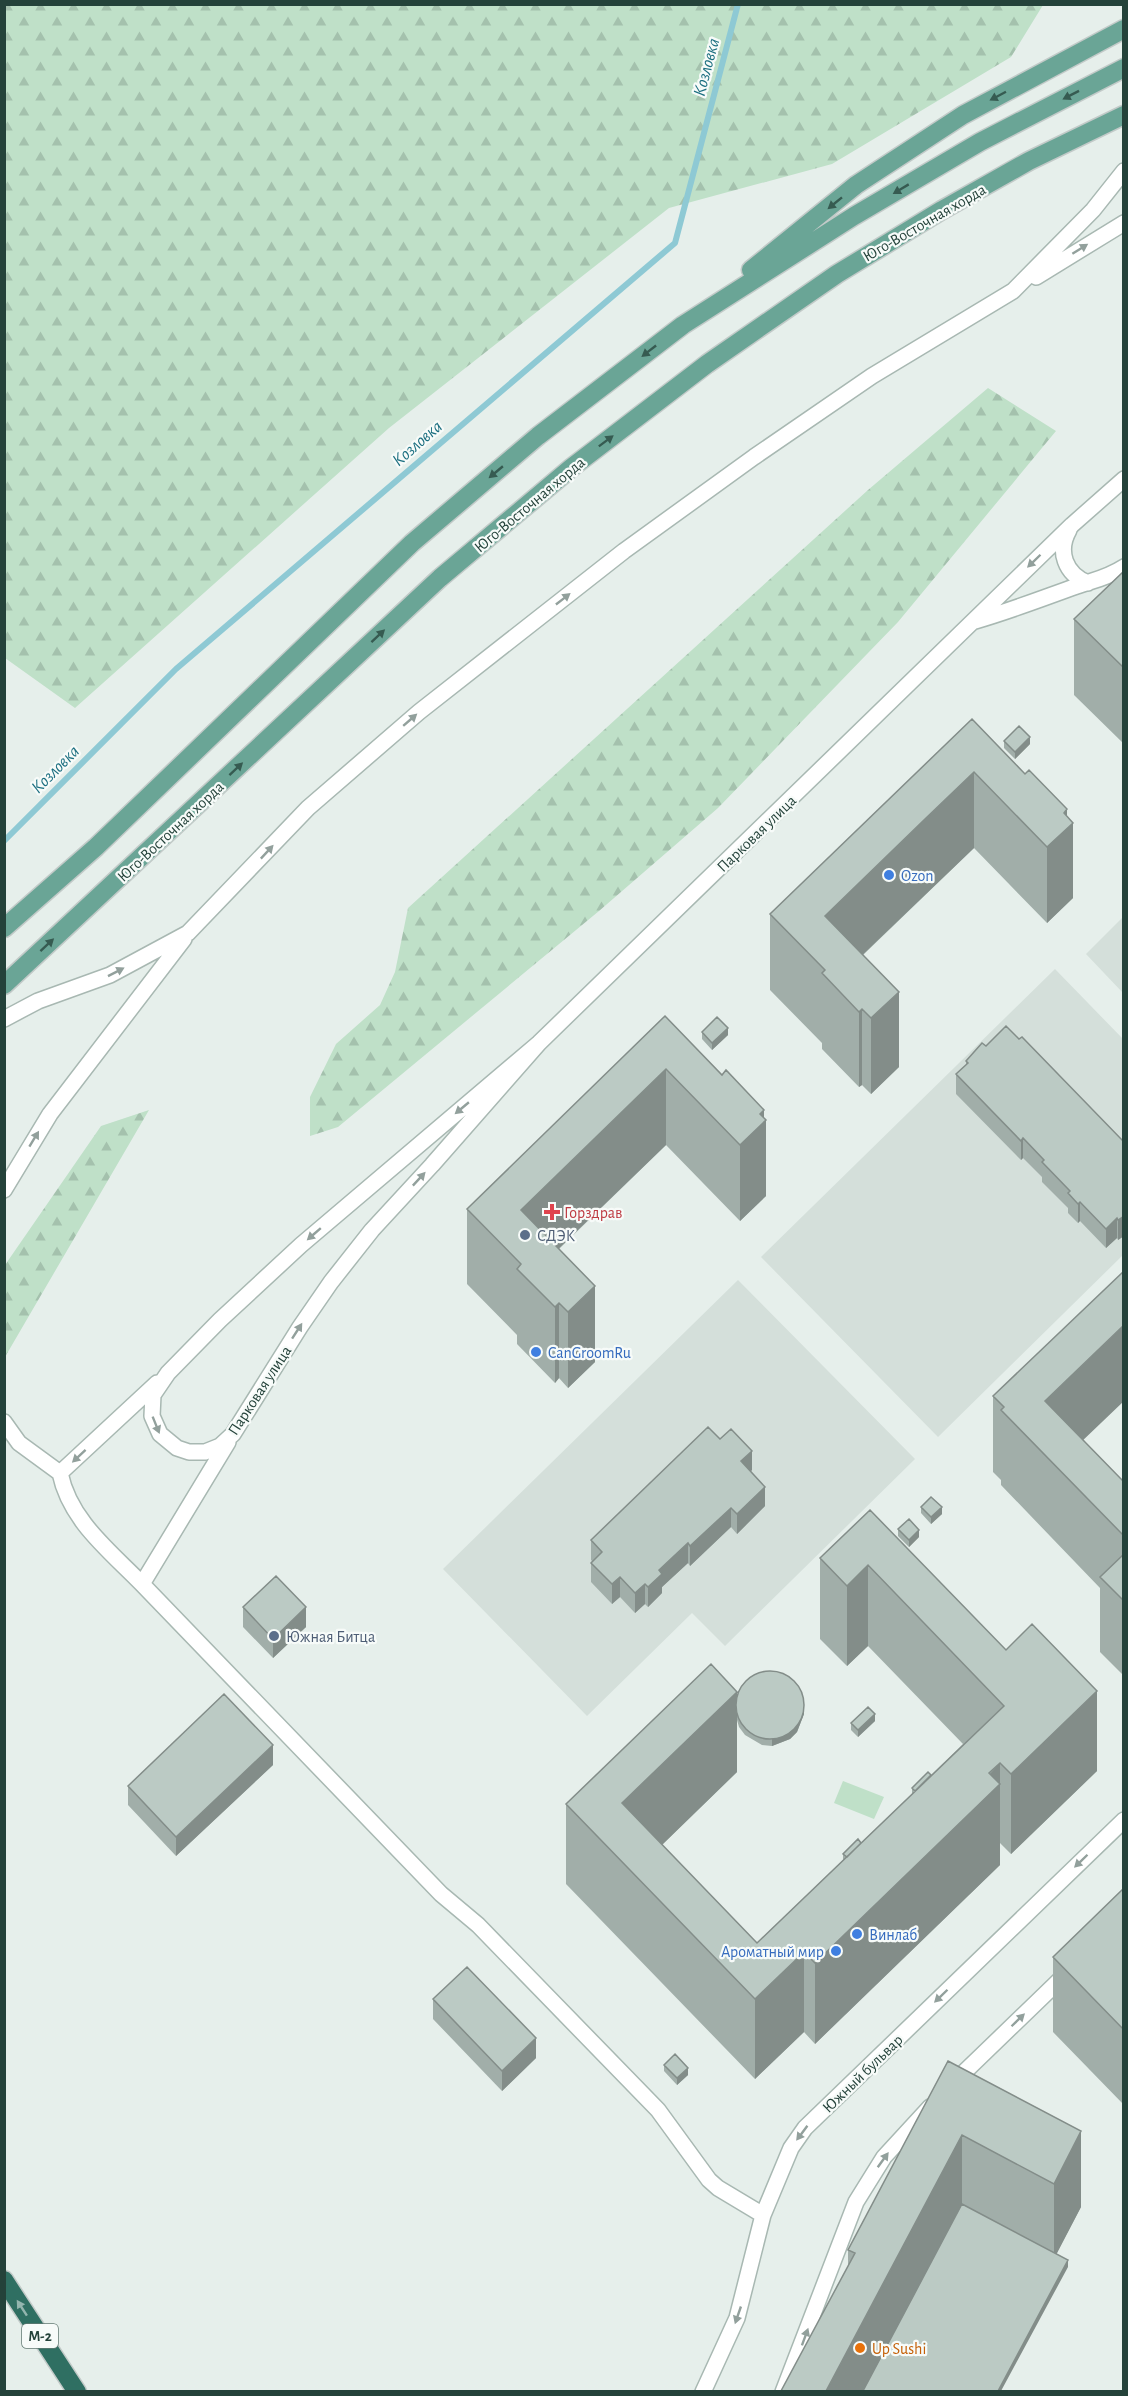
<svg xmlns="http://www.w3.org/2000/svg" width="1128" height="2396" viewBox="0 0 1128 2396" font-family="'Alegreya Sans',sans-serif">
  <style>
    .built { fill: #d4dfda }
    .forest { fill: url(#forest-firs) }
    .pitch { fill: #bfe0c8 }
    .lines { fill: none; stroke-linecap: round; stroke-linejoin: round }
    .stream { stroke: #8ec9d4; stroke-width: 6 }
    .minor-casing { stroke: #a8b8b2; stroke-width: 18 }
    .primary-casing { stroke: #c2cac8; stroke-width: 21 }
    .motorway-casing { stroke: #c2cac8; stroke-width: 21 }
    .minor { stroke: #fff; stroke-width: 15 }
    .primary { stroke: #6aa596; stroke-width: 18 }
    .motorway { stroke: #2f6f62; stroke-width: 18 }
    .wall { fill: #a1aea9 }
    .shaded-wall { fill: #838d89 }
    .building { fill: #bbcac4; stroke: #838d89; stroke-width: 1.5 }
    .oneway { fill: #365b51 }
    .oneway2 { fill: #92a09c }
    .oneway3 { fill: #93b5ae }
    .shop-dot { fill: #3f7fe0; stroke: #f7fbf9; stroke-width: 2 }
    .health-dot { fill: #e0444e; stroke: #f7fbf9; stroke-width: 2 }
    .service-dot { fill: #5c6f8a; stroke: #f7fbf9; stroke-width: 2 }
    .food-dot { fill: #e8710a; stroke: #f7fbf9; stroke-width: 2 }
    .labels { text-anchor: middle; stroke-width: 4.5; stroke-linejoin: round; paint-order: stroke }
    .shield { fill: #f7fbf9; stroke: #637a73; stroke-width: 1.5 }
    .shield-label { font-size: 15px; font-weight: bold; fill: #24423a }
    .street-label { font-size: 16px; fill: #24423a; stroke: #f7fbf9 }
    .shop-label { font-size: 16px; fill: #366cbe; stroke: #f7fbf9; text-anchor: start }
    .health-label { font-size: 16px; fill: #be3a42; stroke: #f7fbf9; text-anchor: start }
    .service-label { font-size: 16px; fill: #4e5e75; stroke: #f7fbf9; text-anchor: start }
    .food-label { font-size: 16px; fill: #c56008; stroke: #f7fbf9; text-anchor: start }
    .water-label { font-size: 18px; font-style: italic; fill: #1c6f80; stroke: #f7fbf9 }
  </style>
  <defs>
    <pattern id="forest-firs" width="22" height="20" patternUnits="userSpaceOnUse" patternTransform="scale(1.5)"><rect width="22" height="20" fill="#bfe0c8"/><path d="M5 1l3.5 6h-7zM16 11l3.5 6h-7z" fill="#a4c1ad"/></pattern>
  </defs>
  <rect width="100%" height="100%" fill="#e6efeb"/>
  <path class="built" d="M1123,917V993L1086,954Z
    M1055,969L1123,1039V1255L938,1437L761,1257Z
    M738,1280L915,1459L725,1646L692,1613L587,1716L443,1569Z"/>
  <path class="forest" d="M5,4H1043V5L1011,57L832,164L669,208L389,428L75,708L5,658Z
    M988,388L1056,431L898,622L718,808L599,911L338,1127L310,1136V1097L336,1044L380,1005L395,972L408,908L868,490Z
    M149,1110L5,1357V1265L101,1126Z"/>
  <path class="pitch" d="M843,1781L884,1797L874,1819L834,1803Z"/>
  <g class="lines">
    <path class="stream" d="M4,841L176,669L675,243L738,4"/>
    <g class="minor-casing">
      <path id="minor" d="M1036,277L1124,223
        M1069,530C1057,551 1065,574 1088,583
        M975,621C1010,611 1043,598 1077,586C1094,580 1107,578 1124,567
        M4,1019L38,1001L110,975L188,933L308,808L419,712L624,551L754,457L872,376L1013,291L1093,210L1124,171
        M539,1043L432,1165L372,1230L331,1282L300,1327L233,1434L220,1446L205,1452H189L177,1448L160,1434L152,1416L153,1395L168,1373L220,1320L301,1245L539,1043L1072,525L1124,479
        M4,1190L50,1114L184,939
        M4,1422L19,1443L60,1473C70,1521 110,1551 142,1584
        M228,1442L142,1584L441,1894L478,1925L658,2110L709,2180L718,2188L763,2215
        M60,1473L157,1383
        M953,2083L1067,1973
        M703,2392L737,2318L763,2215L791,2148L805,2128L1124,1820
        M783,2392L856,2202L884,2157L930,2107"/>
    </g>
    <g class="primary-casing">
      <path id="primary" d="M751,270L856,185L963,115L1124,29
        M4,928L96,847L412,543L538,436L683,325L854,216L980,142L1124,68
        M4,985L440,578L571,468L707,364L837,274L942,210L1029,161L1124,115"/>
    </g>
    <g class="motorway-casing">
      <path id="motorway" d="M4,2280L77,2392"/>
    </g>
    <use href="#minor" class="minor"/>
    <use href="#primary" class="primary"/>
    <use href="#motorway" class="motorway"/>
  </g>
  <path class="wall" d="M1124,571V744L1074,695V619Z
    M972,719L1067,817L1073,898L1047,923L974,848L863,955L899,1067L871,1094L862,1085L859,1087L822,1049V1043L770,990V914Z
    M1004,741L1030,744L1015,759L1004,748Z
    M665,1016L764,1118L766,1196L740,1221L666,1145L559,1249L595,1362L568,1388L559,1378L555,1383L517,1344V1335L467,1284V1209Z
    M702,1032L728,1035L712,1050L702,1039Z
    M1019,1039L1124,1142V1236L1118,1240L1117,1238L1106,1248L1080,1221L1078,1223L1068,1213V1208L1042,1182V1177L1023,1158L1021,1160L956,1094V1074L966,1065V1061L986,1046Z
    M993,1396L1083,1440L1124,1482V1676L1100,1652V1588L1001,1485V1480L993,1472Z
    M720,1439L752,1470L751,1471L765,1506L737,1534L731,1527L690,1566L688,1563L662,1587V1593L648,1607L645,1604L635,1613L620,1597L612,1604L591,1582V1563L592,1561L591,1560V1540Z
    M921,1507L942,1514L931,1524L921,1513Z
    M870,1510L1097,1771L1011,1854L1000,1843V1865L815,2044L804,2032L755,2079L566,1884V1804L737,1695L804,1714L797,1732L790,1739L772,1746L762,1745L745,1735L739,1727L737,1720V1772L662,1845L757,1943L843,1860V1854L861,1843L912,1794V1788L931,1775L963,1744L868,1646L847,1666L820,1639V1558Z
    M898,1529L919,1537L909,1547L898,1536Z
    M243,1607L306,1627L273,1658L243,1627Z
    M875,1721L858,1737L851,1730V1723Z
    M273,1765L176,1856L128,1805V1786Z
    M1124,1888V2105L1053,2032V1957Z
    M433,1999L536,2058L502,2091L433,2019Z
    M948,2061L1081,2207L1056,2254L1068,2267L848,2266V2250Z
    M664,2065L688,2075L677,2085L664,2071Z"/>
  <path class="shaded-wall" d="M1030,737V744L1015,759V752Z
    M974,772V848L832,984L825,916Z
    M1067,809V828L1073,823V898L1047,923V847L1064,813Z
    M899,992V1067L871,1094V1018Z
    M862,1009V1085L859,1087V1012Z
    M728,1028V1035L712,1050V1043Z
    M666,1069V1145L527,1279L521,1210Z
    M764,1110V1122L766,1120V1196L740,1221V1145L760,1114Z
    M1023,1138V1158L1021,1160V1141Z
    M1080,1202V1221L1078,1223V1204Z
    M1124,1216V1236L1118,1240V1220Z
    M1117,1218V1238L1106,1248V1229Z
    M595,1286V1362L568,1388V1312Z
    M559,1303V1378L555,1383V1307Z
    M1124,1325V1401L1056,1466L1045,1401Z
    M752,1451V1470L741,1481V1461Z
    M765,1487V1506L737,1534V1514Z
    M942,1507V1514L931,1524V1517Z
    M731,1508V1527L690,1566V1546Z
    M919,1530V1537L909,1547V1540Z
    M688,1543V1563L662,1587V1593L648,1607V1587L659,1570Z
    M868,1565V1646L847,1666V1586Z
    M620,1577V1597L612,1604V1584Z
    M645,1584V1604L635,1613V1593Z
    M306,1607V1627L273,1658V1639Z
    M1097,1691V1771L1011,1854V1774Z
    M737,1692V1772L633,1873L622,1803Z
    M804,1707V1714L797,1732L790,1739L772,1746V1739Z
    M875,1714V1721L858,1737V1730Z
    M273,1745V1765L176,1856V1837Z
    M1000,1763V1865L815,2044V1963Z
    M804,1952V2032L755,2079V1999Z
    M536,2038V2058L502,2091V2071Z
    M688,2068V2075L677,2085V2078Z
    M1081,2131V2207L1054,2259V2184Z
    M962,2135V2211L866,2391H826Z
    M1068,2260V2267L1001,2391H998Z"/>
  <path class="building" d="M1124,571V668L1074,619Z
    M972,719L1025,774L1029,770L1067,809L1064,813L1073,823L1047,847L974,772L925,819L825,916L899,992L871,1018L862,1009L859,1012L822,973L825,970L770,914Z
    M1019,726L1030,737L1015,752L1004,741Z
    M665,1016L722,1075L726,1070L764,1110L760,1114L766,1120L740,1145L666,1069L521,1210L595,1286L568,1312L559,1303L555,1307L517,1269L521,1264L467,1209Z
    M717,1017L728,1028L712,1043L702,1032Z
    M1006,1026L1019,1039L1022,1037L1124,1142V1216L1118,1220L1117,1218L1106,1229L1080,1202L1078,1204L1068,1193L1070,1191L1042,1162L1044,1160L1023,1138L1021,1141L956,1074L968,1063L966,1061L982,1043L986,1046Z
    M1124,1271V1325L1045,1401L1124,1482V1536L1001,1410L1004,1407L993,1396Z
    M708,1427L720,1439L731,1429L752,1451L741,1461L765,1487L737,1514L731,1508L690,1546L688,1543L659,1570L662,1574L648,1587L645,1584L635,1593L620,1577L612,1584L591,1563L602,1552L591,1540Z
    M931,1497L942,1507L931,1517L921,1507Z
    M870,1510L1006,1650L1032,1624L1097,1691L1011,1774L1000,1763L989,1773L1000,1784L815,1963L804,1952L755,1999L566,1804L711,1664L737,1692L622,1803L757,1943L1004,1706L868,1565L847,1586L820,1558Z
    M909,1519L919,1530L909,1540L898,1529Z
    M1124,1554V1601L1100,1577Z
    M276,1576L306,1607L273,1639L243,1607Z
    M736 1705a34 34 0 1 1 68 0a34 34 0 1 1-68 0Z
    M224,1694L273,1745L176,1837L128,1786Z
    M868,1707L875,1714L858,1730L851,1723Z
    M928,1772L931,1775L915,1791L912,1788Z
    M858,1839L861,1843L847,1857L843,1854Z
    M1124,1888V2030L1053,1957Z
    M467,1967L536,2038L502,2071L433,1999Z
    M675,2054L688,2068L677,2078L664,2065Z
    M948,2061L1081,2131L1054,2184L962,2135L826,2391H781L855,2253L848,2250Z
    M962,2204L1068,2260L998,2391H863Z"/>
  <defs><path id="oneway-solid" d="M-6-.8H1V-3.2L6.5 0L1 3.2V.8H-6Z" transform="scale(1.5)"/></defs>
  <g class="oneway">
    <use href="#oneway-solid" transform="translate(1071 95) rotate(153)"/>
    <use href="#oneway-solid" transform="translate(998 96) rotate(152)"/>
    <use href="#oneway-solid" transform="translate(901 189) rotate(149)"/>
    <use href="#oneway-solid" transform="translate(835 203) rotate(141)"/>
    <use href="#oneway-solid" transform="translate(649 351) rotate(142)"/>
    <use href="#oneway-solid" transform="translate(606 441) rotate(-37)"/>
    <use href="#oneway-solid" transform="translate(496 472) rotate(140)"/>
    <use href="#oneway-solid" transform="translate(378 636) rotate(-43)"/>
    <use href="#oneway-solid" transform="translate(236 769) rotate(-43)"/>
    <use href="#oneway-solid" transform="translate(47 945) rotate(-43)"/>
  </g>
  <g class="oneway2">
    <use href="#oneway-solid" transform="translate(1080 249) rotate(-32)"/>
    <use href="#oneway-solid" transform="translate(1034 561) rotate(136)"/>
    <use href="#oneway-solid" transform="translate(563 599) rotate(-38)"/>
    <use href="#oneway-solid" transform="translate(410 720) rotate(-41)"/>
    <use href="#oneway-solid" transform="translate(267 852) rotate(-47)"/>
    <use href="#oneway-solid" transform="translate(116 972) rotate(-27)"/>
    <use href="#oneway-solid" transform="translate(462 1108) rotate(140)"/>
    <use href="#oneway-solid" transform="translate(34 1139) rotate(-59)"/>
    <use href="#oneway-solid" transform="translate(419 1179) rotate(-47)"/>
    <use href="#oneway-solid" transform="translate(314 1234) rotate(139)"/>
    <use href="#oneway-solid" transform="translate(297 1331) rotate(-57)"/>
    <use href="#oneway-solid" transform="translate(156 1425) rotate(68)"/>
    <use href="#oneway-solid" transform="translate(79 1456) rotate(137)"/>
    <use href="#oneway-solid" transform="translate(1081 1861) rotate(136)"/>
    <use href="#oneway-solid" transform="translate(941 1996) rotate(136)"/>
    <use href="#oneway-solid" transform="translate(1018 2020) rotate(-44)"/>
    <use href="#oneway-solid" transform="translate(802 2133) rotate(127)"/>
    <use href="#oneway-solid" transform="translate(883 2160) rotate(-54)"/>
    <use href="#oneway-solid" transform="translate(738 2315) rotate(109)"/>
    <use href="#oneway-solid" transform="translate(805 2337) rotate(-70)"/>
  </g>
  <use class="oneway3" href="#oneway-solid" transform="translate(22 2308) rotate(-123)"/>
  <g class="shop-dot">
    <circle cx="889" cy="875" r="6"/>
    <circle cx="536" cy="1352" r="6"/>
    <circle cx="857" cy="1934" r="6"/>
    <circle cx="836" cy="1951" r="6"/>
  </g>
  <path class="health-dot" d="M549 1203h6v6h6v6h-6v6h-6v-6h-6v-6h6z"/>
  <g class="service-dot">
    <circle cx="525" cy="1235" r="6"/>
    <circle cx="274" cy="1636" r="6"/>
  </g>
  <circle class="food-dot" cx="860" cy="2348" r="6"/>
  <g class="labels">
    <rect class="shield" x="22" y="2324" width="36" height="24" rx="4.5"/>
    <g class="shield-label">
      <text x="40" y="2341">М-2</text>
    </g>
    <g class="street-label">
      <text transform="translate(924 222) rotate(-30)" y="6">Юго-Восточная хорда</text>
      <text transform="translate(529 504) rotate(-40)" y="6">Юго-Восточная хорда</text>
      <text transform="translate(170 831) rotate(-43)" y="6">Юго-Восточная хорда</text>
      <text transform="translate(756 833) rotate(-44)" y="6">Парковая улица</text>
      <text transform="translate(259 1390) rotate(-57)" y="6">Парковая улица</text>
      <text transform="translate(862 2073) rotate(-44)" y="6">Южный бульвар</text>
    </g>
    <g class="shop-label">
      <text x="901" y="881">Ozon</text>
      <text x="548" y="1358">CanGroomRu</text>
      <text x="869" y="1940">Винлаб</text>
      <text x="824" y="1957" text-anchor="end">Ароматный мир</text>
    </g>
    <g class="health-label">
      <text x="564" y="1218">Горздрав</text>
    </g>
    <g class="service-label">
      <text x="537" y="1241">СДЭК</text>
      <text x="286" y="1642">Южная Битца</text>
    </g>
    <g class="food-label">
      <text x="872" y="2354">Up Sushi</text>
    </g>
    <g class="water-label">
      <text transform="translate(706 67) rotate(-75)" y="6">Козловка</text>
      <text transform="translate(417 443) rotate(-41)" y="6">Козловка</text>
      <text transform="translate(55 769) rotate(-45)" y="6">Козловка</text>
    </g>
  </g>
  <rect width="1128" height="2396" fill="none" stroke="#24423a" stroke-width="12"/>
</svg>
